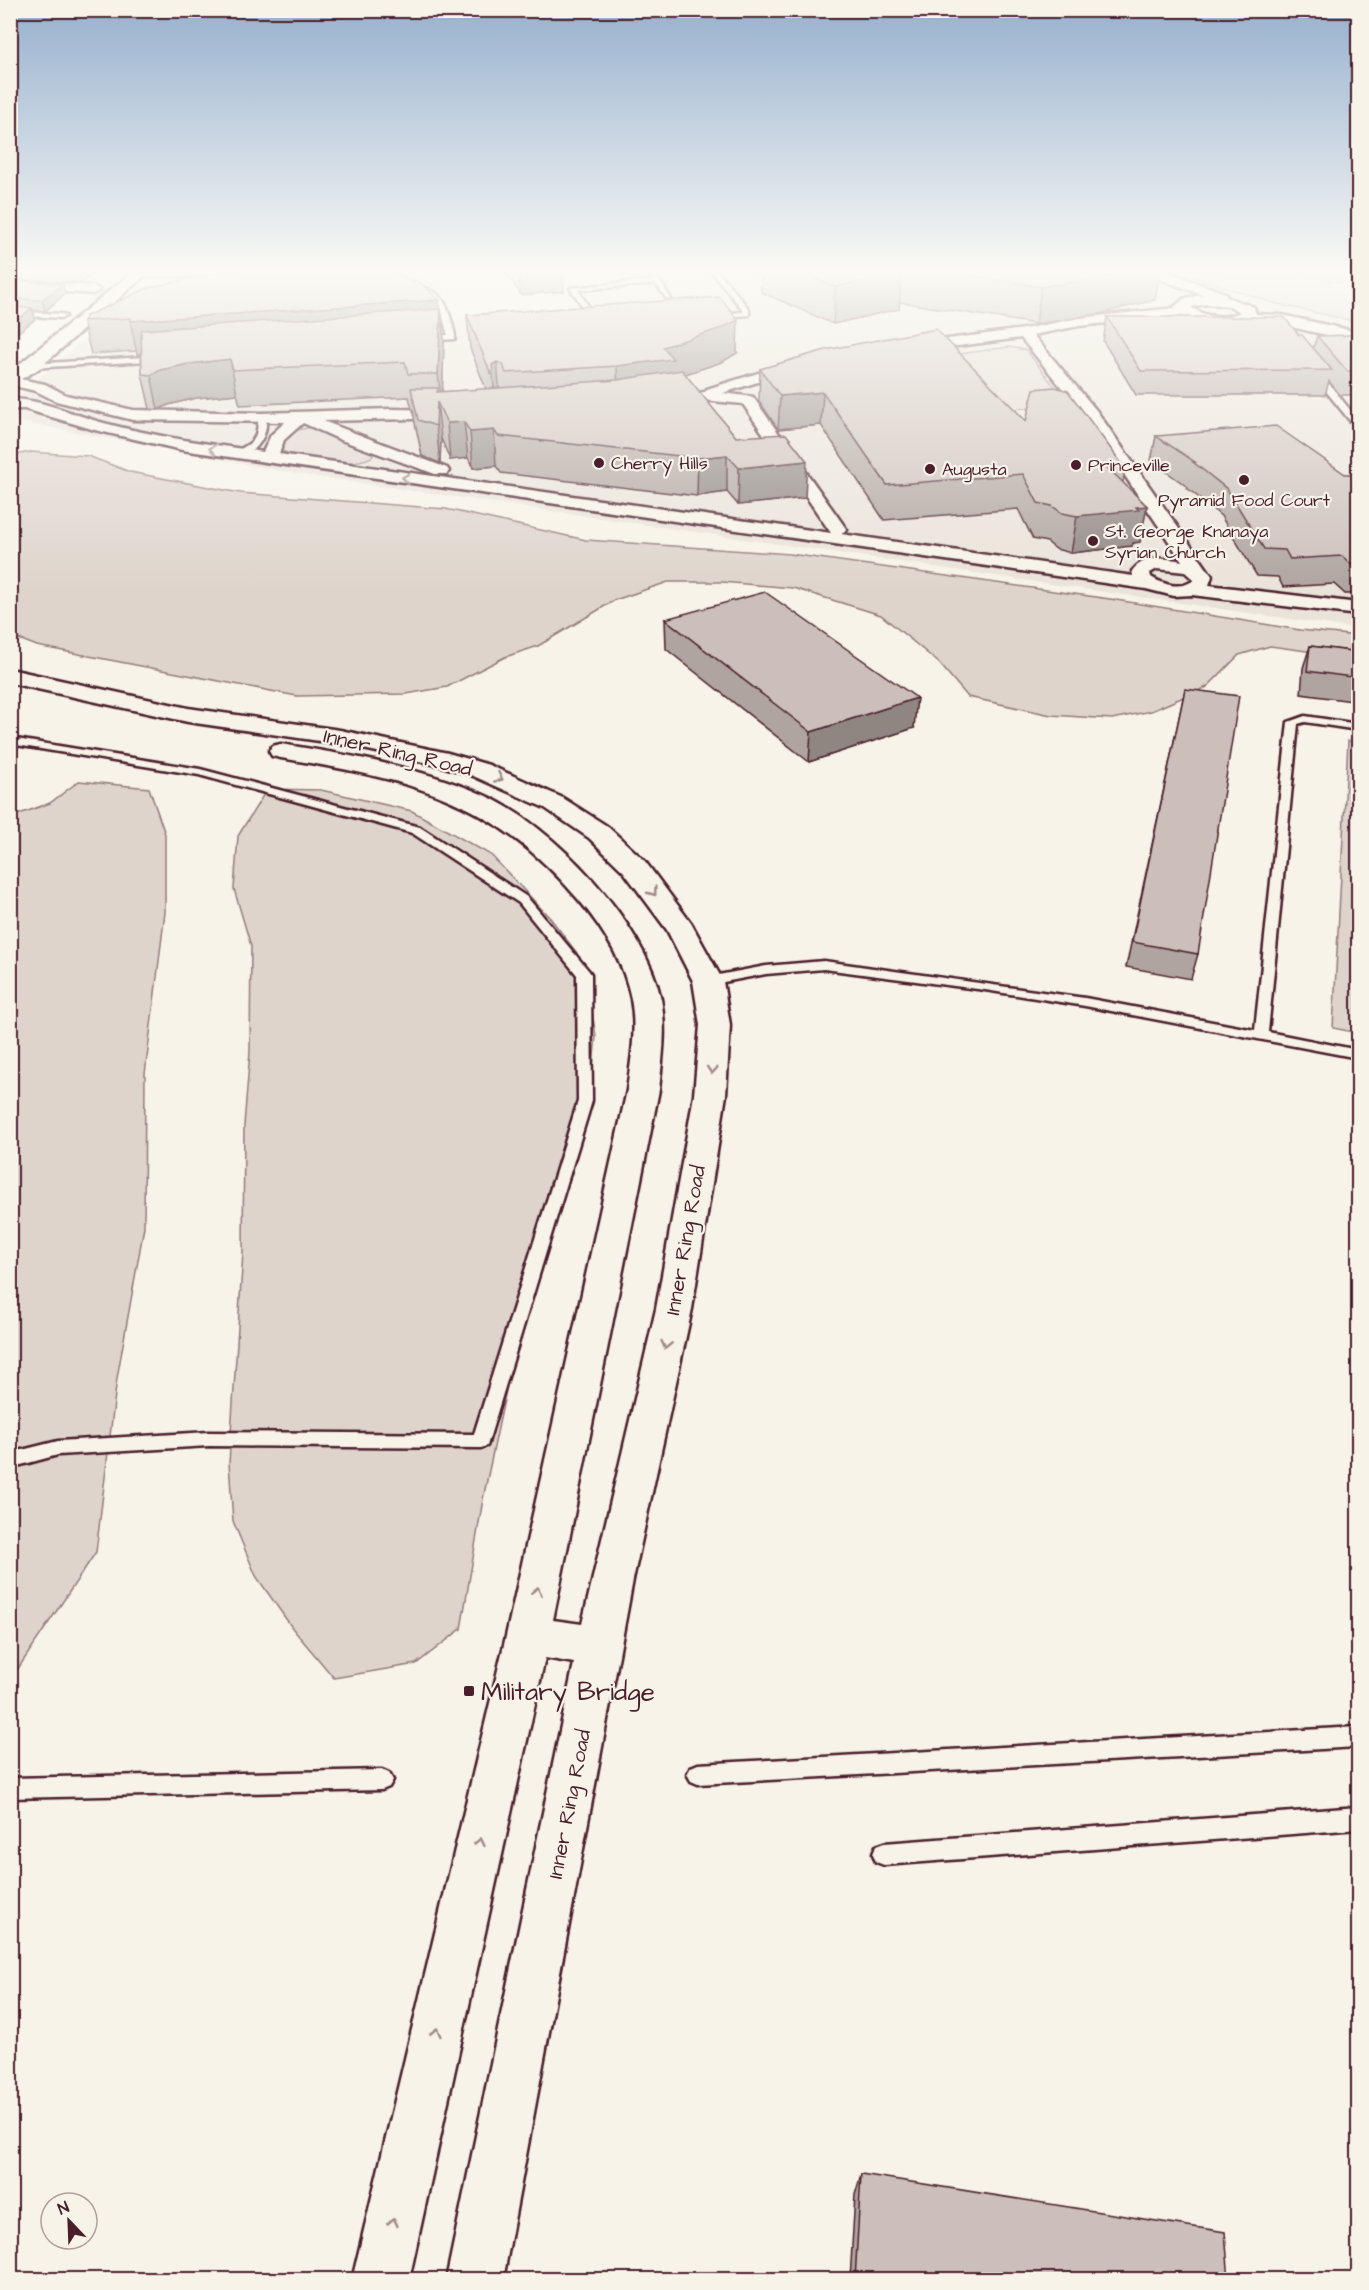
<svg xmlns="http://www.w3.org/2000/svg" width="1369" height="2290" viewBox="0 0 1369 2290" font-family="'Architects Daughter',sans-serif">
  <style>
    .built { fill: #eae3da }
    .green { fill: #ded4cc; stroke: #947a7c; stroke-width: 1.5 }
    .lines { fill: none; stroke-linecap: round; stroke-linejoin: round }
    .lane-casing { stroke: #4a1f2b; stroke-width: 5 }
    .street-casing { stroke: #4a1f2b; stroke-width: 5 }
    .secondary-casing { stroke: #4a1f2b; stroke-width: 5 }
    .primary-casing { stroke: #4a1f2b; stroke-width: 5 }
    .path { stroke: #4a1f2b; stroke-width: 1.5; stroke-dasharray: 2 2; stroke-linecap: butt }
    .lane { fill: #f7f3e8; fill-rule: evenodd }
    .street { fill: #f7f3e8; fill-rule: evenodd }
    .secondary { fill: #f7f3e8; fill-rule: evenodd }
    .primary { fill: #f7f3e8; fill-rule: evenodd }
    .wall { fill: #afa49f; stroke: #4a1f2b; stroke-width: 1.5 }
    .shaded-wall { fill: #8f8682; stroke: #4a1f2b; stroke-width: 1.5 }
    .building { fill: #ccbfb9; stroke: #4a1f2b; stroke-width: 1.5 }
    .oneway { stroke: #a0898a }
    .poi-dot { fill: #4a1f2b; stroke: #f7f3e8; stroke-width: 2 }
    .labels { text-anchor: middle; stroke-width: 4.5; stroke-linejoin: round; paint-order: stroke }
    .far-poi-label { font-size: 18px; fill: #4a1f2b; stroke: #f7f3e8; text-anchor: start }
    .street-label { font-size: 21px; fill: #4a1f2b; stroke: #f7f3e8 }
    .near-poi-label { font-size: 26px; fill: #4a1f2b; stroke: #f7f3e8; text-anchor: start }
  </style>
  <rect width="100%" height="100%" fill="#f7f3e8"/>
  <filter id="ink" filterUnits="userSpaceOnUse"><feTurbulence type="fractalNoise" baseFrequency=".0167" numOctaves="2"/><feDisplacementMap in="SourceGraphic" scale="12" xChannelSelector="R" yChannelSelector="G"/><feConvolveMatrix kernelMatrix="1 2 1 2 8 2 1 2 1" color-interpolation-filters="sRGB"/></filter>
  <g filter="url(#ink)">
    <path class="built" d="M162,270H482L483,274L442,278L452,319L582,309L570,285L646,279L640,270H1172L1277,304L1358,322V629L292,473L11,420V403Z"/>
    <path class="green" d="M1172,270H1358V322L1277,304Z
      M1009,347L1026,350L1069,405L1011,409L959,354Z
      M312,427L372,451L373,456C356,468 298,463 282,450L281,442L294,431Z
      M30,452L88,456L130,472L240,493L446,509L586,540L790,554L1110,599L1300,630L1358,636V658L1270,646L1239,655L1207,687L1151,711L1112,719L1051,715L968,697L939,663L881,615L793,588L722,582H668L615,600L538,646L505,657L447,687L406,694L297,696L37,646L11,636L10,456Z
      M1348,741L1358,743V1033L1333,1028Z
      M79,781L149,788L165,834V912L145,1074L144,1227L117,1378L96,1552L11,1679V817L50,803Z
      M267,789L321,790L412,811L491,855L551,919L577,953L588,988L596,1036L589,1109L550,1183L483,1499L461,1629L416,1664L334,1678L293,1629L256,1576L233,1521L229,1463L243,1253L244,1125L250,1052L251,946L234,889L238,836Z"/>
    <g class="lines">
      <g class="lane-casing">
        <path id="lane" d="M198,270H204L202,285L208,287V289L196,287L197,276H139L136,274Z
          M389,270H402L373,278L370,276Z
          M646,270H653L671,299H667L656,284L578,290L599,323L595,325L570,288L653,280Z
          M710,270H717L749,309V315L713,318L716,314L743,312V310Z
          M407,285C433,287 445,294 451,320C453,326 455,333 455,339L420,341L423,337L448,335C438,300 443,295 405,288Z
          M10,311L62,314L66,316L62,318L10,315Z
          M162,356L166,358L165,360L31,368L27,366L31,364Z
          M1313,371H1319L1358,420V427H1355L1313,375Z
          M259,416L266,418C268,436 256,456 236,455V451C258,441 256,437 259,416Z
          M1305,716L1358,724V730L1305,722L1298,724L1268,1032L1358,1050V1058L1085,1006L985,990L824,969L766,974L708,985L701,981L708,977L766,966L824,961L1085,998L1255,1030L1288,722Z
          M10,738L200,769L420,827L527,897L589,971L591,974L592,1101L487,1446L481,1448L209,1446L58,1455L10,1468V1453L58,1441L209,1432L474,1434L578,1101L577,975L519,903L412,833L199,775L10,744Z
          M1358,1727V1747L698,1784L691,1781L687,1774L691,1767L698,1764Z
          M382,1770L389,1773L393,1780L389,1787L382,1790L10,1798V1778Z
          M1358,1807V1829L884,1865L876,1862L873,1854L876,1846L884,1843Z"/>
      </g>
      <g class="street-casing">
        <path id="street" d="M10,280L94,286L100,290L94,294L10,288Z
          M1185,307L1192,311L1190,314L1079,326L1033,335L1096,410L1212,576L1209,585L1358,603V615L1192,595L1174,596L1146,589L182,450L95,430L25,409H10V399C43,399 73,415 104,423C156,437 210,444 263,452L271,435L285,422L133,420L56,401L36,391L10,385V377L45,384L66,395L133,410L262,413L391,409L453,410L461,415L458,418L323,421L447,468L449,471L447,474H435L341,440L303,423L284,440L279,454L831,533L743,404L702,400L663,406L655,401L663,396L705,392L707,389L797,361L804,365L802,368L723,393L753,397L847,530L841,534L1133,576L1132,571C1144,555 1165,558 1182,561L1085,416L1021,338L910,352L903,348L910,344L1024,329L1079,318ZM1157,569L1185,572L1194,580C1181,590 1164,585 1151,577L1150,573Z"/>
      </g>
      <g class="secondary-casing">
        <path id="secondary" d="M1141,270H1162L1225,293L1227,297L1254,307L1256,314L1282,315L1358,332V342L1282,325L1241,323L1225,326L1205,324L1183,316L1174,307L1185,298L1203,295L1143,273ZM1206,304L1229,306L1240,312C1225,320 1205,317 1191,307Z"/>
      </g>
      <g class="primary-casing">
        <path id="primary" d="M135,270H151L37,370L10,385V372Z
          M10,669L188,708L340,730L448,753L489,765L563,798L607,826L644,860L691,923L723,981L730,1025L726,1095L692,1309L633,1580L503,2280H446L574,1663L545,1658L409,2280H352L506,1636L627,1090C631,1060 637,1030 631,999C624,962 603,928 578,899C492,797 407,779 281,758L272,756L269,751L272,746L281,744C349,755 420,767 484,795C554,826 645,923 661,999C667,1030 662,1060 659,1090L553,1620L582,1624L656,1309L694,1095L700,1025L693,981L667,930L624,872L589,838L545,808L471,775L442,766L340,744L188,722L10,683Z"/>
      </g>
      <path class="path" d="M1297,270L1327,280L1358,284"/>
      <use href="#lane" class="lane"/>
      <use href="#street" class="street"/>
      <use href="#secondary" class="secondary"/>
      <use href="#primary" class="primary"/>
    </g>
    <path class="wall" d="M10,270H96L81,283L10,278Z
      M219,270H384L439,300L440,309H441L444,342L442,392L486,389L470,348L467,315L737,353L722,362L685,374L736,437L805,498L738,505L727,492L697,496L501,473L496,466L473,468L468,458L450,460L441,438L440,463L422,456L415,423L413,409H412L409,397L240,405L237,394L196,398L168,405L158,410L150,409L142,374L141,354H137V351L91,354L83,321L220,272Z
      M504,270H563L564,291L521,295Z
      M745,270H1160L1155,300L1098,314L1036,324L900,302L899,309L833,324L761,292V277Z
      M10,280L63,284L65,294L45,311L33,310L35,319L10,339Z
      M1107,317L1299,335L1313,349L1317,336L1359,335V401L1353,395H1340L1329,381L1325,395H1136L1103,341Z
      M760,369L1026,421L1125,468L1123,483L1147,506L1140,542L1133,543L1132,546L1071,553L1056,549L1047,542L1033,539L1018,509L884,520L821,425L778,429L759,401Z
      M1156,436L1345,474H1359V594H1345L1334,584L1283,587L1278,577L1257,576L1221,516L1187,488L1188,487L1151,461Z
      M665,619L914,728L809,762L666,649Z
      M1310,646L1359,652V702L1301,694L1303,668Z
      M1185,689L1198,954L1191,979L1126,967Z
      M861,2174L1229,2280H850L855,2195Z"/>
    <path class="shaded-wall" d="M82,270H96L81,283L79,273Z
      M219,270H315L221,282Z
      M519,270H563L564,291L521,295Z
      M1131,270H1160L1155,300L1098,314L1036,324L1041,287Z
      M902,272L899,309L833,324L835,287Z
      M63,284L65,294L45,311L42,300Z
      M439,300L440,316L441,309L444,342L442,409L438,374L440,333L137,354L130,321Z
      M32,308L35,319L10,339V326Z
      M738,320L737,353L722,362L673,378L618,401L617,366L663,347Z
      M230,359L237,394L196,398L168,405L158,410L151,375L160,370L189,364Z
      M497,362L500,397L495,400L492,365Z
      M823,392L821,425L778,429L780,396Z
      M437,402L441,438L440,463L436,426Z
      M464,422L468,458L450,460L447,423Z
      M494,430L496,466L473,468L470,432Z
      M727,455V492L697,496L698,458Z
      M807,461L805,498L738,505L739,468Z
      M1147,506L1140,542L1133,543L1132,546L1071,553L1077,516Z
      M917,698L914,728L809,762L811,732Z"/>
    <path class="building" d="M41,270H82L79,273Z
      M250,270H384L421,283L439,300L130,321L131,318L83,321L86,316L148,288L214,273Z
      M797,270H899L902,272L835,287Z
      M936,270H1131L1104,277L1041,287Z
      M10,280L63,284L42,300L10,299Z
      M720,297L738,320L722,328L663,347L673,359L617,366L506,373L503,364L497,362L492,365L493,374H491L467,315Z
      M10,307L32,308L10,326Z
      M441,309L438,374H408L405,362L233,370L230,359L189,364L160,370L151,375L142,374L141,330Z
      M1107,317H1284L1299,335H1302L1332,370L1141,371Z
      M936,329L1026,421L1034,389L1055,387L1068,391L1125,468H1108L1147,506L1136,507L1139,510L1077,516L1062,513L1052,506L1038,503L1023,474L887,485L823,392L780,396L760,369L825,350Z
      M1359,335V371H1347L1317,336Z
      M682,370L736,437L786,434L807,461L739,468L727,455L698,458L498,436L494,430L470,432L464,422L447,423L437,402L436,426L418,420L411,388H438L437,392L617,380Z
      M1276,426L1345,474H1359V566H1353L1342,556L1290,559L1285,550L1264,549L1227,489L1193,462H1195L1156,436Z
      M765,592L917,698L811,732L665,619Z
      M1310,646L1359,652V678L1307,671Z
      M1185,689L1239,696L1198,954L1132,942Z
      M861,2174L1225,2232L1229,2280H855Z"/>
    <defs><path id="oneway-chevron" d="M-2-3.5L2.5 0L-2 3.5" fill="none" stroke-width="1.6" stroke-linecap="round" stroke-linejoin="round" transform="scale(1.5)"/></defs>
    <g class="oneway">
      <use href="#oneway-chevron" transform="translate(213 449) rotate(-172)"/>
      <use href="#oneway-chevron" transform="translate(406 478) rotate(-172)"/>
      <use href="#oneway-chevron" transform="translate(499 778) rotate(24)"/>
      <use href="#oneway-chevron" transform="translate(653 892) rotate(53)"/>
      <use href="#oneway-chevron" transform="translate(712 1070) rotate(94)"/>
      <use href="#oneway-chevron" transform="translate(666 1345) rotate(103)"/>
      <use href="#oneway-chevron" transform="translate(537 1591) rotate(-78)"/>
      <use href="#oneway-chevron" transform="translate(480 1842) rotate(-77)"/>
      <use href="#oneway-chevron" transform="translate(436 2032) rotate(-77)"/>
      <use href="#oneway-chevron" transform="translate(393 2222) rotate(-77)"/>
    </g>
  </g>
  <linearGradient id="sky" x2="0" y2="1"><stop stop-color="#96b0ce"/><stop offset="0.46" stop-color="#fbfaf5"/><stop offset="1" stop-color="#fbfaf5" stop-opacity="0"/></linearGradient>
  <rect width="1369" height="591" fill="url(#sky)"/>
  <g class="poi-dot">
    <circle cx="599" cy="463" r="6"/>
    <circle cx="1076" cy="465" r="6"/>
    <circle cx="930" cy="469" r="6"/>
    <circle cx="1244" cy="480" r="6"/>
    <circle cx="1093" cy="541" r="6"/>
    <rect x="463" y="1685" width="12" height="12" rx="3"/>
  </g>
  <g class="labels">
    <g class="far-poi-label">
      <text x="611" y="469">Cherry Hills</text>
      <text x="1088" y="471">Princeville</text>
      <text x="942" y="475">Augusta</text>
      <text x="1244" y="506" text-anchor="middle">Pyramid Food Court</text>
      <text x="1105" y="537">St. George Knanaya<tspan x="1105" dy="21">Syrian Church</tspan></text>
    </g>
    <g class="street-label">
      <text transform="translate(398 752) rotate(13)" y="7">Inner Ring Road</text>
      <text transform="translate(685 1240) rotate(-80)" y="7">Inner Ring Road</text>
      <text transform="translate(569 1804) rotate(-79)" y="7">Inner Ring Road</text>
    </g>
    <g class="near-poi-label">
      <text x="481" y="1700">Military Bridge</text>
    </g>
  </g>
  <rect width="1369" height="2290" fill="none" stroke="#f7f3e8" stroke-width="36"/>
  <rect x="18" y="18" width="1333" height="2254" fill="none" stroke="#4a1f2b" stroke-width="2" filter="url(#ink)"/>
  <g transform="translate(69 2221) rotate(337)"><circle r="28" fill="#f7f3e8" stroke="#b29e9c" stroke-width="1.5"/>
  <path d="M0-4.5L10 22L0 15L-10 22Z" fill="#4a1f2b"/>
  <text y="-9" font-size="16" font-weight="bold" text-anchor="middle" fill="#4a1f2b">N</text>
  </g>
</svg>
